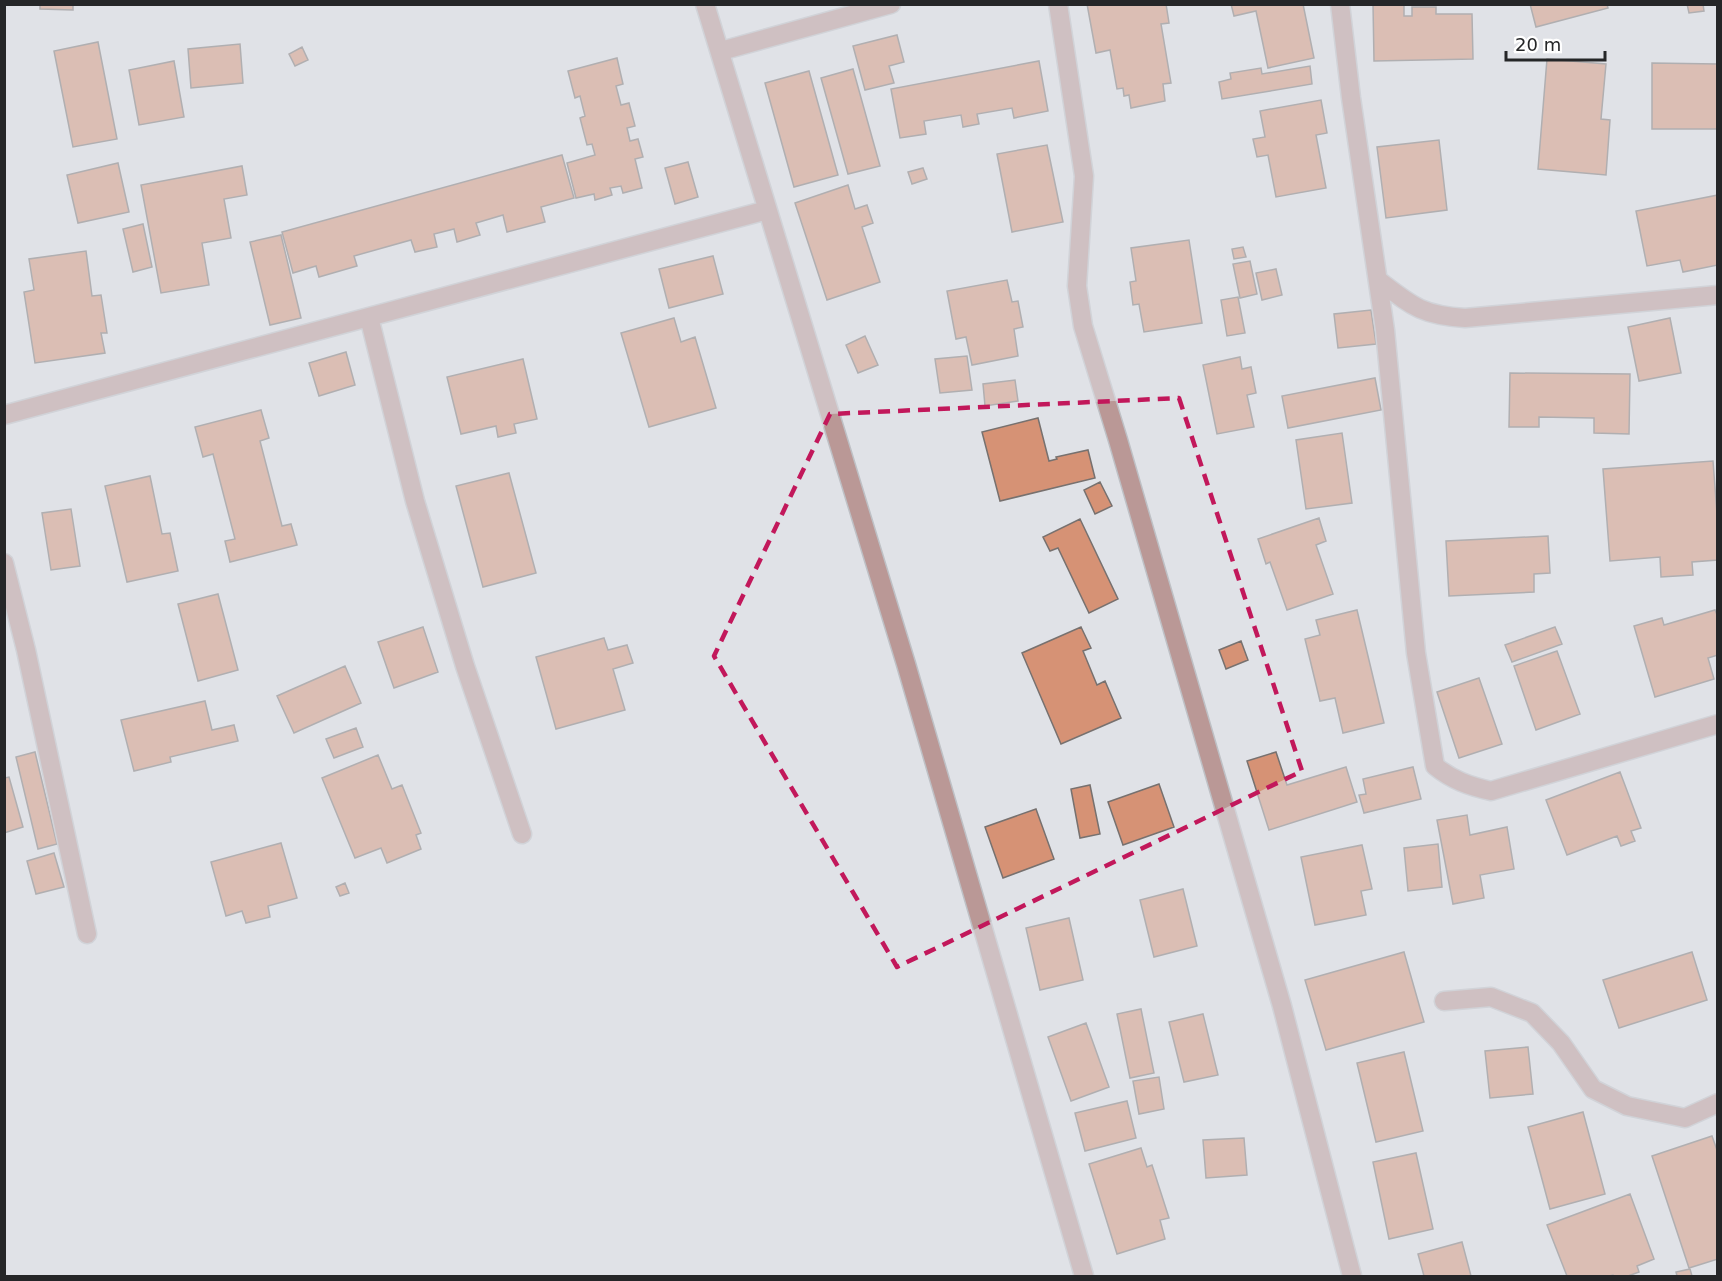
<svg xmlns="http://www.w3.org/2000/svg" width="1722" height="1281" viewBox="0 0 1722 1281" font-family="'DejaVu Sans',sans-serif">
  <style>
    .building { fill: #d69275; stroke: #77716f; stroke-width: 1.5 }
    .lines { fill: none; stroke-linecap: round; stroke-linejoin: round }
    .minor-casing { stroke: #bec0c5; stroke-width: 21 }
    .minor { stroke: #ba9896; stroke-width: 18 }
    .marked { fill: none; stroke: #c2185b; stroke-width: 4.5; stroke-dasharray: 12 8; stroke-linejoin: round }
  </style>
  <rect width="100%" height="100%" fill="#e0e2e7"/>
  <path class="building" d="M40,4H73V10L40,9Z
    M1087,4H1166L1169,23L1161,24L1171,83L1163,84L1165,101L1131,108L1129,95L1124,96L1123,88L1117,89L1110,50L1096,53Z
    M1231,4H1303L1314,58L1268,68L1256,11L1234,16Z
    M1373,4H1404V16H1412V7H1436V14H1472L1473,59L1374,61Z
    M1530,4H1607L1608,8L1536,27Z
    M1687,4H1703L1704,11L1689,13Z
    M897,35L904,62L889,66L894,83L865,90L853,46Z
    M98,42L117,139L73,147L54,51Z
    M240,44L243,83L191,88L188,49Z
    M302,47L308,60L295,66L289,54Z
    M617,58L623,84L616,86L621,105L629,103L635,126L627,128L630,141L638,139L643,157L635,159L642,188L623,193L621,186L610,188L612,195L595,200L594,194L576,198L567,163L595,155L592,144L587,145L580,118L585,116L580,96L575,98L568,71Z
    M1547,59L1606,64L1601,119L1610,120L1606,175L1538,169Z
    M174,61L184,117L139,125L129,70Z
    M1039,61L1048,111L1014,118L1012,108L977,114L979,124L963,127L961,115L924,121L926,134L900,138L891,89Z
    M1652,63L1718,64V129H1652Z
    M1310,66L1312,84L1222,99L1219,82L1231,79L1230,73L1261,68L1262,74Z
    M853,69L880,166L848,174L821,78Z
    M809,71L838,175L794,187L765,83Z
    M1321,100L1327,133L1316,135L1326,188L1276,197L1268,155L1257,157L1253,139L1265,137L1260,111Z
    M1439,140L1447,210L1386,218L1377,147Z
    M1047,145L1063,222L1012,232L997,154Z
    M562,155L574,198L541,207L545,222L507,232L503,215L476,223L480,235L457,242L454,229L434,234L437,247L415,252L411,240L354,256L357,266L319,277L316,266L293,273L282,232Z
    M688,162L698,197L675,204L665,168Z
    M118,163L129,212L78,223L67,175Z
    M242,166L247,195L224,199L231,238L202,243L209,285L161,293L141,185Z
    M923,168L927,179L912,184L908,172Z
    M848,185L855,209L867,205L873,223L862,227L880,282L827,300L795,203Z
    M1718,195V265L1683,272L1680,260L1647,266L1636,211Z
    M143,224L152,267L133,272L123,229Z
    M281,235L301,318L270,325L250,242Z
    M1189,240L1202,323L1144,332L1139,304L1133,305L1130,282L1136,281L1131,248Z
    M1243,247L1246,257L1234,259L1232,249Z
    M86,251L92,296L101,295L107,333H101L105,353L35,363L24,292L34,290L29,259Z
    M713,256L723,294L669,308L659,269Z
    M1250,261L1257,294L1240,298L1233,264Z
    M1276,269L1282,295L1262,300L1256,273Z
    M1007,280L1012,302L1018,301L1023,327L1014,329L1018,356L972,365L966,337L956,339L947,291Z
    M1238,297L1245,333L1227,336L1221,300Z
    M1371,310L1376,344L1338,348L1334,314Z
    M674,318L681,342L695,337L716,408L649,427L621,333Z
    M1670,318L1681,373L1639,381L1628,327Z
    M865,336L878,365L858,373L846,345Z
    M346,352L355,385L319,396L309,363Z
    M967,356L972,390L940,393L935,359Z
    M1240,357L1242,369L1251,367L1256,393L1247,395L1254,427L1217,434L1203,365Z
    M523,359L537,419L514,424L516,433L498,437L496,426L461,434L447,377Z
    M1510,373L1630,374L1629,434L1594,433V418L1539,417V427H1509Z
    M1375,378L1381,410L1288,428L1282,396Z
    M1015,380L1018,401L985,406L983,384Z
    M261,410L269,438L260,441L282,526L291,524L297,545L230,562L225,541L235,539L213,454L203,457L195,427Z
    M1038,418L1049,461L1057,459L1056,457L1088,450L1095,478L1000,501L982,432Z
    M1342,433L1352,503L1306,509L1296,440Z
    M1713,461L1718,527V560L1692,562L1693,575L1661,577L1660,557L1610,561L1603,469Z
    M509,473L536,573L483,587L456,486Z
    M150,476L162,534L170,533L178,571L127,582L105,486Z
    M1100,482L1112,506L1095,514L1084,490Z
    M71,509L80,566L51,570L42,513Z
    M1319,518L1326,541L1316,545L1333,594L1287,610L1270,562L1266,564L1258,539Z
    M1080,519L1118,599L1089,613L1058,548L1050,551L1043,537Z
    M1548,536L1550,573L1534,574V592L1449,596L1446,541Z
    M218,594L238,670L198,681L178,604Z
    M1357,610L1384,723L1343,733L1335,698L1320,701L1305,639L1320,635L1316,620Z
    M1715,610L1718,617V655L1708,658L1714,679L1655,697L1634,626L1662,618L1664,625Z
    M423,627L438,672L394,688L378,642Z
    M1081,627L1091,648L1083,651L1097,685L1105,681L1121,718L1061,744L1022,653Z
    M1555,627L1562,644L1512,662L1505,645Z
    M604,638L608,650L627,645L633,663L613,669L625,710L556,729L536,657Z
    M1241,641L1248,660L1226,669L1219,650Z
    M1557,651L1580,714L1536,730L1514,666Z
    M345,666L361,703L294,733L277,696Z
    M1479,678L1502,744L1459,758L1437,692Z
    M205,701L212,730L234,725L238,741L170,757L171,762L134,771L121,720Z
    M356,728L363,747L334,758L326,739Z
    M35,752L57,844L38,849L16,757Z
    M1276,752L1287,785L1346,767L1357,802L1269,830L1247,761Z
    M378,755L392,789L402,785L421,833L416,835L421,849L387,863L381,848L355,858L322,778Z
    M1413,767L1421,799L1364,813L1359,795L1366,794L1363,779Z
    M1620,772L1641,828L1631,831L1635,841L1621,846L1617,836L1567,855L1546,800Z
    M9,777L23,827L4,833V778Z
    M1159,784L1174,827L1123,845L1108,802Z
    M1090,785L1100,834L1080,838L1071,789Z
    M1036,809L1054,859L1003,878L985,827Z
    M1467,815L1470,835L1507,827L1514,869L1480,875L1484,898L1453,904L1437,820Z
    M281,843L297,898L268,906L270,917L246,923L242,911L226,916L211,862Z
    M1438,844L1442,887L1408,891L1404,848Z
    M1362,845L1372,889L1361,891L1366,915L1315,925L1301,857Z
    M54,853L64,887L36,894L27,861Z
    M345,883L349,893L340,896L336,887Z
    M1183,889L1197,946L1154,957L1140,900Z
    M1069,918L1083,980L1040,990L1026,928Z
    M1404,952L1424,1022L1326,1050L1305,980Z
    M1692,952L1707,1000L1619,1028L1603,980Z
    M1141,1009L1154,1073L1130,1078L1117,1014Z
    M1203,1014L1218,1075L1184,1082L1169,1022Z
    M1086,1023L1109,1087L1071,1101L1048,1037Z
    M1528,1047L1533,1094L1490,1098L1485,1051Z
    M1404,1052L1423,1131L1376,1142L1357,1063Z
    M1159,1077L1164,1109L1139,1114L1133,1081Z
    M1127,1101L1136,1138L1085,1151L1075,1113Z
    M1583,1112L1605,1194L1550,1209L1528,1127Z
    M1712,1136L1718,1153V1259L1689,1268L1652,1156Z
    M1244,1138L1247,1175L1206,1178L1203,1140Z
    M1141,1148L1147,1167L1152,1165L1169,1218L1160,1220L1165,1239L1117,1254L1089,1164Z
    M1416,1153L1433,1229L1389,1239L1373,1162Z
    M1630,1194L1654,1259L1637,1266L1639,1272L1628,1276H1614L1613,1275L1609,1276H1567L1547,1225Z
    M1462,1242L1471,1276H1424L1418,1254Z
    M1690,1269L1692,1276H1677L1676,1272Z"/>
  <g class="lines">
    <g class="minor-casing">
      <path id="minor" d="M705,4L906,664L1084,1276
        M1058,4L1084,176L1077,286L1083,326L1118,440L1282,1006L1352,1276
        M1340,4L1351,98L1385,330L1416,653L1435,766C1452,780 1469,786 1491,791L1718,724
        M721,51L891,4
        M1378,280C1412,306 1421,315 1465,318L1718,295
        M369,317L415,501L465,666L522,834
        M4,415L767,210
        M4,563L26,650L87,934
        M1444,1001L1491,997L1532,1013L1561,1043L1593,1089L1627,1106L1685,1118L1718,1103"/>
    </g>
    <use href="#minor" class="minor"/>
  </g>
  <path d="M0 0H1722V1281H0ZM1179,398L1302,771L897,967L714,656L830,414Z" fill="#e0e2e7" fill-opacity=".55" fill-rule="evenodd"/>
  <path class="marked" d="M1179,398L1302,771L897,967L714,656L830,414Z"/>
  <rect width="1722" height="1281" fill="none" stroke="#252628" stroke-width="12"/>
  <path d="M1506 51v9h99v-9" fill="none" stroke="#252628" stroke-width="3"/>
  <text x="1515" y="51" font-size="18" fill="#252628" stroke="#ffffff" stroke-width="4.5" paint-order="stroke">20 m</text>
</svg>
